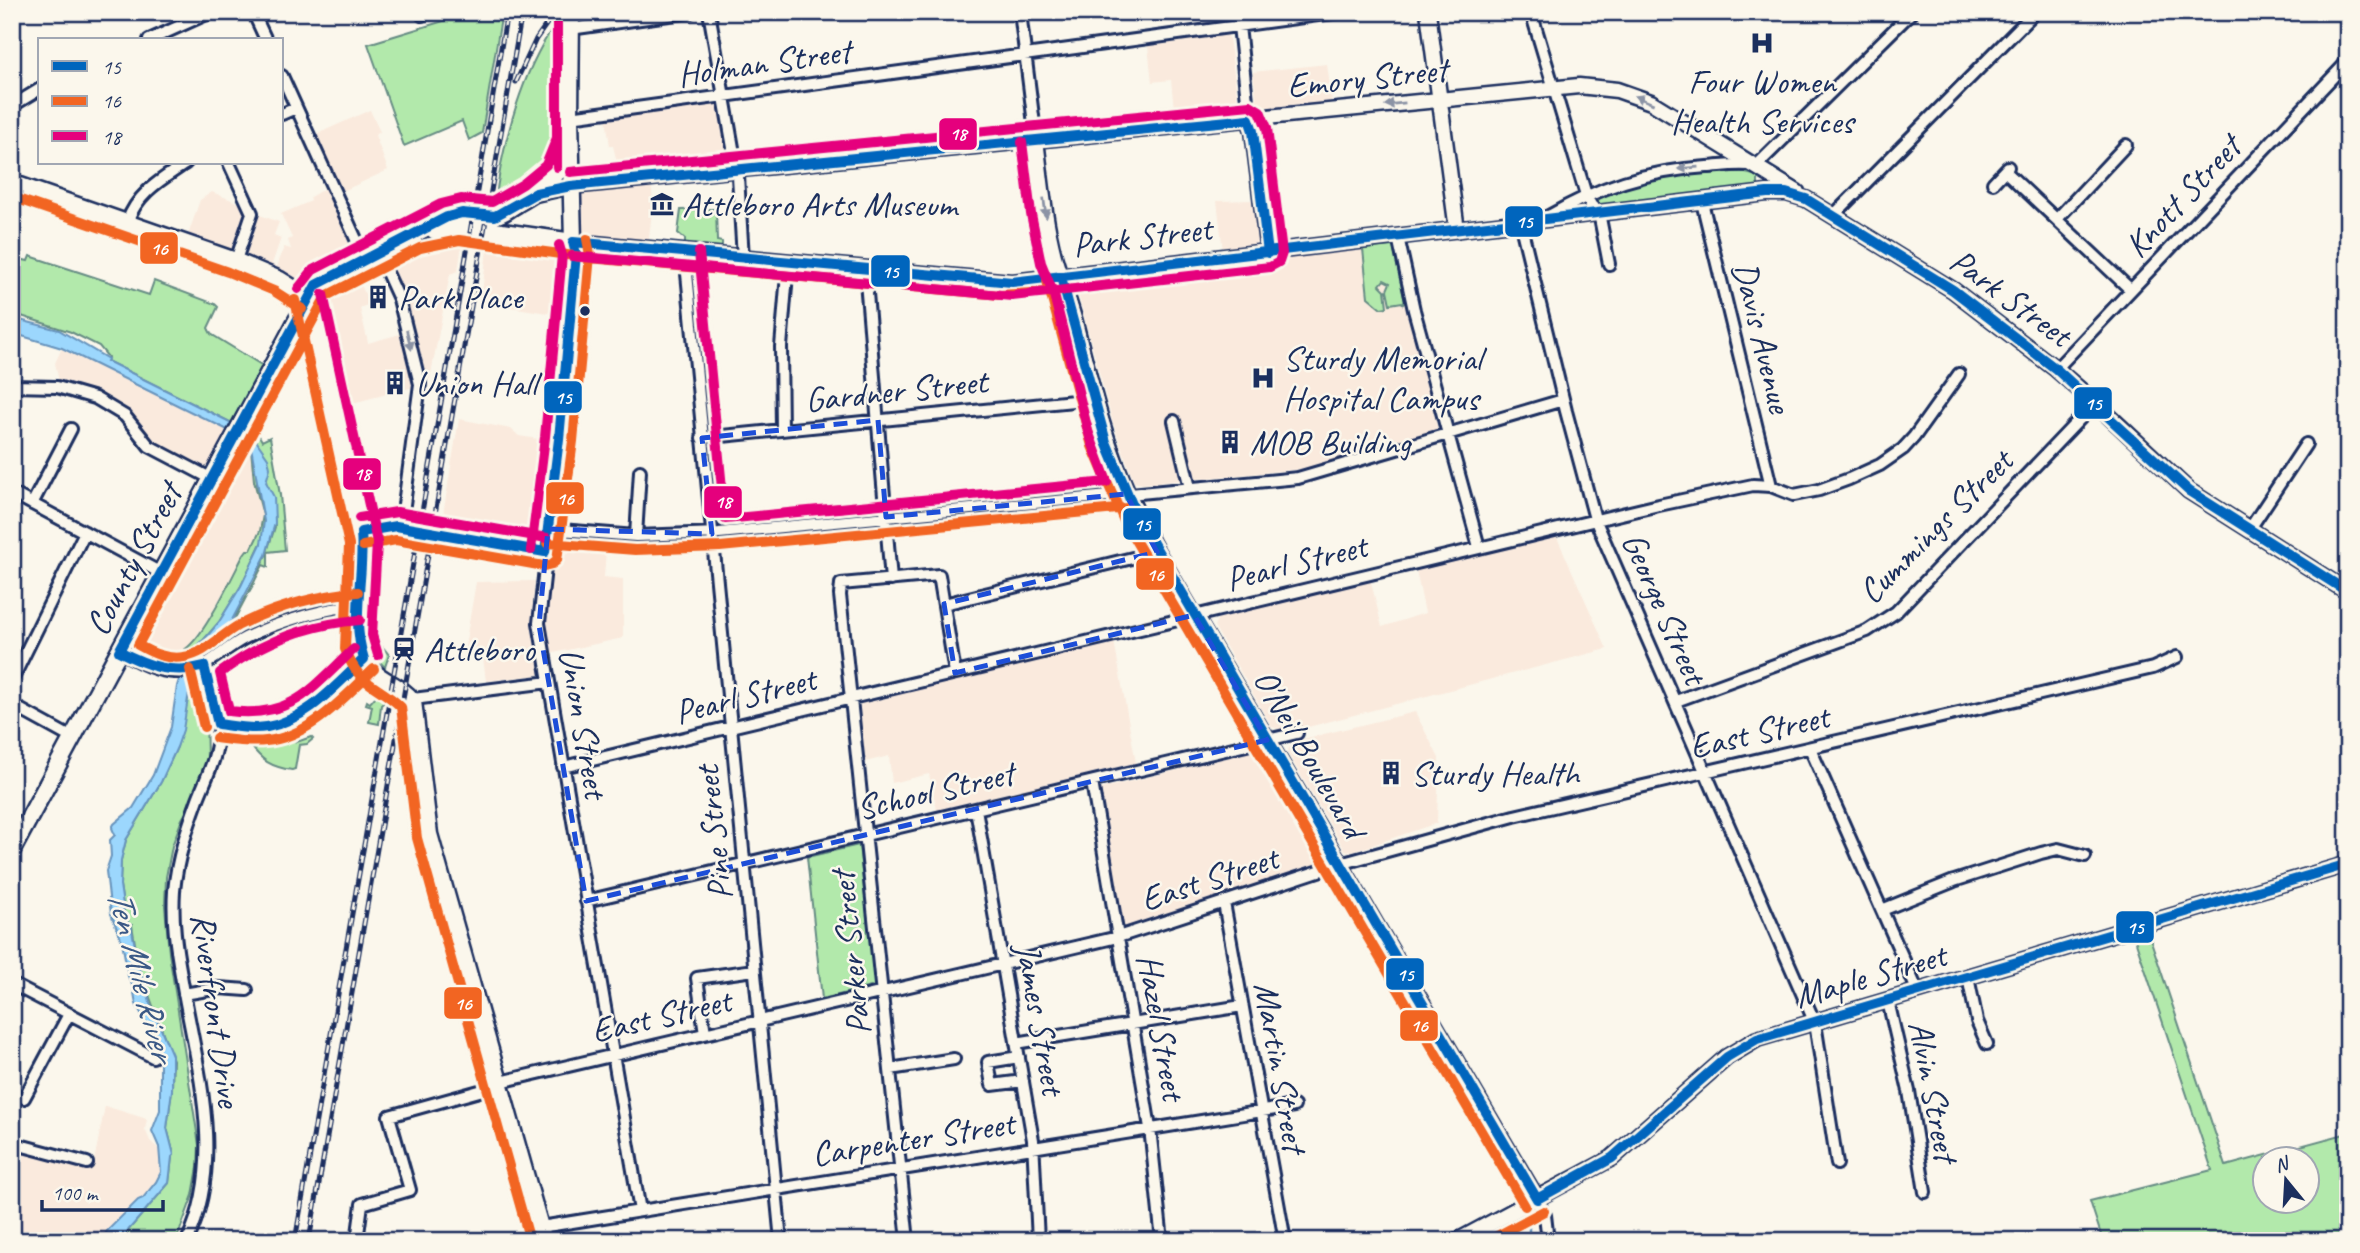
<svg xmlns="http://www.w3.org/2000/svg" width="2360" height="1253" viewBox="0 0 2360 1253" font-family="Caveat,sans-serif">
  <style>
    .built { fill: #faeadd }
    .green { fill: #b2e9ab; stroke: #668c84; stroke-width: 2; fill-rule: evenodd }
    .water { fill: #9cd7fd; stroke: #6894bd; stroke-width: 2 }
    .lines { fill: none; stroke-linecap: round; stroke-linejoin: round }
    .stream { stroke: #6894bd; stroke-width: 2.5 }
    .minor-casing { stroke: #1b2f5e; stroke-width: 16 }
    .major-casing { stroke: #1b2f5e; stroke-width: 19 }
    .highway-casing { stroke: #1b2f5e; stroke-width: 21 }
    .minor { stroke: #fbf7ec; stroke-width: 10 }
    .major { stroke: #fbf7ec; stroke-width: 14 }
    .highway { stroke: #fbf7ec; stroke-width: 16 }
    .rail-casing { stroke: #1b2f5e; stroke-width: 5 }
    .rail { stroke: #fbf7ec; stroke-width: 2.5; stroke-dasharray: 8; stroke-linecap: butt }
    .bus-1-casing { stroke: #fbf7ec; stroke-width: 16 }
    .bus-2-casing { stroke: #fbf7ec; stroke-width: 16 }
    .bus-3-casing { stroke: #fbf7ec; stroke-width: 16 }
    .bus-1 { stroke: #0065bd; stroke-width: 10 }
    .bus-2 { stroke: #f26522; stroke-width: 10 }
    .bus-3 { stroke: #e5007d; stroke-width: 10 }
    .oneway { fill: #8b93a5 }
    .marked { fill: none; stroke: #1d4ed8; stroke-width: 5; stroke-dasharray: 14 9; stroke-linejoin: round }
    .bus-dot { fill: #1b2f5e; stroke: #fbf7ec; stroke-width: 2.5 }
    .labels { text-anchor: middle; stroke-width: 5; stroke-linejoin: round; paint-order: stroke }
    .street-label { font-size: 35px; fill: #1b2f5e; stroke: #fbf7ec }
    .poi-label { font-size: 35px; fill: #1b2f5e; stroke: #fbf7ec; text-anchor: start }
    .water-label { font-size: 37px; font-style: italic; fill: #3b5986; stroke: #fbf7ec }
    .line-badge { stroke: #fbf7ec; stroke-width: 2.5 }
    .badge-label { font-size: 19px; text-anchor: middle; font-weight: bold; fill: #fff }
  </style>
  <rect width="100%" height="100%" fill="#fbf7ec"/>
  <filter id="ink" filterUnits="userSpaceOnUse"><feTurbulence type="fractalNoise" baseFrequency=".0143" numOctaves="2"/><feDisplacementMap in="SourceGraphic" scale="14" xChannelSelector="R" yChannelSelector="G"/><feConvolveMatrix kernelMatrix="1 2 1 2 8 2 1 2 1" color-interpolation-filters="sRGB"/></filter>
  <g filter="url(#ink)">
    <path class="built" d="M1227,35L1229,38L1239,110L1175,119L1171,80L1152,82L1148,46Z
      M1327,64L1332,102L1258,110L1253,72Z
      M719,104L729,164L620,174L613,146H610L606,119Z
      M370,110L380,132L375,135L388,170L341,192L335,186L311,129L313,128L317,134Z
      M651,183L653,202L648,247L580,239L581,192Z
      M327,187L356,251L351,257L309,279H293L187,238L200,200L212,192L246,206L255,203L260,215L279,222L274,235L281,238L272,264L277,267L284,247L291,249L288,240L292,238L281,214L311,201L310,197Z
      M1254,200L1258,238L1256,243L1251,247L1223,251L1217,201Z
      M464,231L458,271L450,274L430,379L422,381L402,293L389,259L395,250L431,234Z
      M489,232L568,248L572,255L569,301H566L565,316L481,302Z
      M1392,245L1438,429L1303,469L1142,484L1134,482L1113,423L1078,294L1086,282Z
      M356,272L369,304L360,308L368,343L400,334L414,387L341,406V402L336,399L316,302L317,293Z
      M62,348L230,432L213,464L205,467L200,465L156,442L148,437L130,413L112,400L76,385L59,382L55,363Z
      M459,419L511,429L519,436L551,441L537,542L441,526Z
      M241,438L250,444L253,456L254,481L263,515L260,531L251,551L244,554L209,619L187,648L178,651L169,660L168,664L155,660L135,650L133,639Z
      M1555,533L1607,649L1289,732L1281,733L1279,729L1272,727L1267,718L1214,626L1218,618L1370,578L1382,627L1425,613L1415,566Z
      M568,536L607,538L604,577L623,579V638L549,654L544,620L552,549Z
      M535,581L531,623L540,675L486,681L482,650L464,652L476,582Z
      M1114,641L1136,763L937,810L929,774L892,783L889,756L865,762L859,705L860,702Z
      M1415,712L1439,758L1437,823L1352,852L1345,850L1287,752L1288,749L1299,740Z
      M1258,750L1264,754L1321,851L1323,857L1321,862L1304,868L1305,871L1123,929L1109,856L1111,855L1100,789Z
      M105,1106L147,1119L145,1129L150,1141L160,1150L161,1166L159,1179L143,1198L138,1200L107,1231L101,1241H12V1147L90,1170L92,1161H94Z"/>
    <path class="green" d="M473,12H502L482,133L469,140L462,121L404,146L368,44Z
      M559,29V148C559,153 558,160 556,165C549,180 510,198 495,207C500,152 519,82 548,35L552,30L556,32Z
      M1741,172L1758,176V186L1599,206L1597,203L1600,196C1646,180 1692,171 1741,172Z
      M716,209L717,241L722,242V250L685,246V239L678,233L681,210Z
      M1393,246L1405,302L1403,304L1402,302L1390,304L1387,290L1390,283L1384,280L1380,285L1385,290L1387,307L1381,308L1368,297L1363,249Z
      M30,256L149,295L154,281L215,304L218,307L208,328L211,334L263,366L232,423L107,361L108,357L99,346L71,332L12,313V266L15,258L28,261Z
      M303,336L309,338L312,354L291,358L292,364L288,366L285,364L301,337Z
      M250,427L257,432L262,441L270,437L280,495L285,550L268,552V567L263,565L232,624L236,626L239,635L211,651L222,639L253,585L266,555L275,527L273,501L266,482L268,472L255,437L248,431Z
      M251,449L255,456L257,484L263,508L264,521L262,541L241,586L219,622L193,652L189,661L184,664H169C172,653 180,654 188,647C207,631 232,577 244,554L247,550H251L260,531L263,515L254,481Z
      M450,544L495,552L498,556L502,553L533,560L445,554L440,551L441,547H449Z
      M372,582L379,642L389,655L385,667C362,648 369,611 372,582Z
      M192,681L197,688L206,713L207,760L191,805L182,819L172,846L166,877L165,906L169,953L199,1145L198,1167L193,1195L176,1241H119L169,1183L172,1157L174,1155L167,1128L172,1090L173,1060L139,968L132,925H129L124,912L120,885L121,860L126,840L161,782L177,747Z
      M382,689L383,703L381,705L379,724L369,722L372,706L366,704L367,701L370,703Z
      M234,731L268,733L297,742L311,737L313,739L307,744L299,745L295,769L292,770C252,764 261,746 233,734Z
      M859,845L875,986L822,999L807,857Z
      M2147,929L2226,1166L2348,1133V1241H2103L2090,1201L2212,1170L2133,933ZM2266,1158H2308V1200H2266Z"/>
    <path class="water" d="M12,318L59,330L108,359L107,361L250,432L268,458L270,468L266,482L274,497L275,523L266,555L222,639L207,655L190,685L183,730L177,747L161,782L126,840L121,860L120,885L124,912L129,925H131L139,968L146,984L150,1003L172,1055V1090L167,1128L174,1155L172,1157L169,1183L119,1241H101L107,1231L138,1200L143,1198L156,1182L161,1172L159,1147L152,1131L160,1110V1057L155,1039L136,1004L133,987L128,976L122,941L111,914L106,871L111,856L110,840L115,835L112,828L114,824L133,808L153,775L171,727L177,686L184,664L190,659L200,642L204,640L219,622L241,586L261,544L264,521L250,441L62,348L12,333Z"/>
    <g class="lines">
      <path class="stream" d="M1529,1241V1220"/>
      <g class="minor-casing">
        <path id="minor" d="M253,12L266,40
          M421,12L422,15
          M709,12L738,176L743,258
          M1020,12L1036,140
          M1531,12L1586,195L1591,205L1599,213L1609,264
          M1239,26L1249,119
          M570,29L690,12
          M149,40L211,12
          M282,76L365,259
          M12,106L40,89
          M282,114L296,108
          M570,117L1340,12
          M229,163L252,213L236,260
          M2005,171L2131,290
          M1993,183L2008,167
          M1702,202L1771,486
          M1833,216L2035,12
          M1547,217C1601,186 1645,171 1707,167C1724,166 1740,163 1756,166L1912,12
          M2057,219L2126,145
          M127,222C138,192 161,180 186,163
          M1520,222L1566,411L1595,519L1815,1023L1837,1164
          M1398,237L1414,310L1479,547
          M573,242L576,254L559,439L539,623L640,1211
          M378,253L399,299L420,384L401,527
          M685,253L781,1241
          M865,269L891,580
          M2056,369L2348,61
          M12,386L57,387L95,398L125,416L149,446L212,479
          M1174,421L1190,488
          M782,430L781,347L788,262
          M702,438L1094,399
          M12,493L161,573
          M32,504L71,429
          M548,529L636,536L719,533L1298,478L1563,400
          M2249,530L2306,444
          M361,532L396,526L545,552
          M636,536L640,471
          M944,604L1157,552
          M119,651C136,660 154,671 174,672C204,674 221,650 245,638C274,623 327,607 359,606
          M12,680L85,532
          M413,699L549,682
          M1676,701L1867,631L1896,612L2095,403
          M12,705L72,738
          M1810,748L1918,992
          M563,767L1659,505L1753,485L1771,486L1794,495L1819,490L1849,479L1880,465L1903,449L1914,437L1959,374
          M1092,782L1150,1128L1162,1241
          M976,809L1033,1140L1038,1241
          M586,901L1297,733
          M1224,903L1285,1241
          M1882,910L1954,881L2041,853L2058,849L2085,856
          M1968,977L1977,1021L1987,1044
          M12,984L153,1057
          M184,994L219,988L247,990
          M1888,1001L1909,1091L1925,1192
          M705,1033L697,978L754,970
          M1016,1043L1242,1006
          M1019,1057L988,1062L992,1085L1023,1081
          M890,1069L954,1059
          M500,1082L1118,937L1340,864L1514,816L2153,668L2177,657
          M24,1098L69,1014
          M12,1143L87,1163
          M1537,1199L1545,1215L1548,1241
          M541,1227L1294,1106
          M187,1241C227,1157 195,1062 181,975C176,947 172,920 174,891C177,859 187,829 198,799C206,778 218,756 218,733C219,711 210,687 204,666
          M357,1241L362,1204L410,1190L389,1116L501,1085
          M908,1241L840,595L841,584L939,575L955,673"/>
      </g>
      <g class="major-casing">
        <path id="major" d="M1428,12L1457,230
          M1249,119L1253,131L1268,253
          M1036,140C1041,179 1044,218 1054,256C1060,278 1069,300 1075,322C1096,407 1113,474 1157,552L1537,1199
          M12,182L233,259L280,279L309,297L363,544L359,645C369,682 395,677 414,701L430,834L545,1241
          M535,194L571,186L1579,86L1617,90L1651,102L1797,192
          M573,242L1012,282L1767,193H1786L1806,199L1953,290L2056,369L2095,403L2189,491L2348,592
          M1457,1241L1612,1158L1727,1057L1757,1039L2348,864"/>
      </g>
      <g class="highway-casing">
        <path id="highway" d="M434,230L460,226L573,242L570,117L571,12
          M12,850L316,285L450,215C465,211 479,219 493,216C502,215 510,208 518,203C546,187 561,177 570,143"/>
      </g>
      <use href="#minor" class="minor"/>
      <use href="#major" class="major"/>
      <use href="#highway" class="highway"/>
      <g class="rail-casing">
        <path id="rail" d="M516,82L536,39L555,12
          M295,1241L454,328L507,12
          M309,1241L522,12"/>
      </g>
      <use href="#rail" class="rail"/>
      <g class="bus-1-casing">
        <path id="bus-1" d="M1249,119L1253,131L1268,253
          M573,242L1012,282L1767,193H1786L1806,199L1953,290L2056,369L2189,491L2348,592
          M1061,277L1106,442L1136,514L1537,1199
          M361,532L396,526L545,552
          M361,532C365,575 350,617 364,659
          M545,552L559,439L576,254L573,242
          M119,651L316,285L447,217L462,213L495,216L536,193L571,186L1249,119
          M119,651C148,666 172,675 204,666
          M204,666L218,724
          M218,724C234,726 251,730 267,727C307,720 336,685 364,659
          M1537,1199L1612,1158L1727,1057L1757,1039L2348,864"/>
      </g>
      <g class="bus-2-casing">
        <path id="bus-2" d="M12,197L228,272L274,291L302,309
          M1047,281L1092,446L1124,521L1525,1206
          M295,300L349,545L345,649C359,687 376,683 401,707L417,838L530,1241
          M547,543L635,550L720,547L1127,508
          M363,546L396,540L544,566L552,564L557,560L573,441L590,255L587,239
          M358,592C317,595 276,607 239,625C221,635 205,654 184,657C167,660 152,653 138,645L326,296L420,248L459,240L589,258L1000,295L1062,291
          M190,669L204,727
          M216,738C232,740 249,743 266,741C310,737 343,698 374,669
          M1488,1241L1544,1211"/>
      </g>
      <g class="bus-3-casing">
        <path id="bus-3" d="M557,12V167
          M570,172L1250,105L1260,111L1267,128L1282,253L1279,262L1270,267L1012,296L572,256
          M699,252L725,519L1107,482L1088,431L1054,295L1041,263L1031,214L1022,142
          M298,289L313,270L441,204L461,199L492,202L523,184L546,165L557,138
          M323,294L377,542L372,635L378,655
          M359,518L397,512L547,538
          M531,550L545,437L562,255L559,245
          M354,649C312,688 293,719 229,711L220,673C262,642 308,624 360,620"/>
      </g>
      <use href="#bus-1" class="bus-1"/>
      <use href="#bus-2" class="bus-2"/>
      <use href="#bus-3" class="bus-3"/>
    </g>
    <defs><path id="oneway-solid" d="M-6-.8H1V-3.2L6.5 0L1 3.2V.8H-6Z" transform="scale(1.75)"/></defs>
    <g class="oneway">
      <use href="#oneway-solid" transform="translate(1644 100) rotate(-157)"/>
      <use href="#oneway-solid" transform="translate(1395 104) rotate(174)"/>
      <use href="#oneway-solid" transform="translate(1688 168) rotate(175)"/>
      <use href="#oneway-solid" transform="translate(1045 208) rotate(82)"/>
      <use href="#oneway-solid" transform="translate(409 340) rotate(76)"/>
    </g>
  </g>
  <path class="marked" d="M878,420L886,517L1126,494L1157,552L944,604L955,673L1194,615L1267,740L586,901L539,625L548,529L712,534L702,438Z"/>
  <defs>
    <g id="hospital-bare" transform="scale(1.89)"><path d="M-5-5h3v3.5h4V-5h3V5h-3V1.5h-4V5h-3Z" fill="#1b2f5e" stroke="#fbf7ec" stroke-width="2.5" paint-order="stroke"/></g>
    <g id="museum-bare" transform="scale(1.89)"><path d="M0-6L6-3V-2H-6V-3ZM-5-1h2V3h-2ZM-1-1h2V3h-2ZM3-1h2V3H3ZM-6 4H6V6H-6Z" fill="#1b2f5e" stroke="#fbf7ec" stroke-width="2.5" paint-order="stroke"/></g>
    <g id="building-bare" transform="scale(1.89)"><path d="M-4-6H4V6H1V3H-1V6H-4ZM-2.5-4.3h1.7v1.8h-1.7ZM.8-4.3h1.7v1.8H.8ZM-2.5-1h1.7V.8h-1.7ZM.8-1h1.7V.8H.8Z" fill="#1b2f5e" stroke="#fbf7ec" stroke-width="2.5" paint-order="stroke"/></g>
    <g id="station-bare" transform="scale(1.89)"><path d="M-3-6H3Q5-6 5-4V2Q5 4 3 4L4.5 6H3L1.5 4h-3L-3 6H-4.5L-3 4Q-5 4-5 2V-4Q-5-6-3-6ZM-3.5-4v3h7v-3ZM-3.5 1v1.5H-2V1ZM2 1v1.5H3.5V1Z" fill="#1b2f5e" stroke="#fbf7ec" stroke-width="2.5" paint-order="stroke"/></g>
  </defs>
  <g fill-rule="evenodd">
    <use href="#hospital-bare" x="1762" y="43"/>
    <use href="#museum-bare" x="662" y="204"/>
    <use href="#building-bare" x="378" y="297"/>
    <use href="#hospital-bare" x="1263" y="378"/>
    <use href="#building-bare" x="395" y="383"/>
    <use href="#building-bare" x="1230" y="442"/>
    <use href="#station-bare" x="404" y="649"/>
    <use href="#building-bare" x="1391" y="773"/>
  </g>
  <circle class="bus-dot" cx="585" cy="311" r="6"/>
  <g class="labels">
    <g class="street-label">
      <text transform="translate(764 62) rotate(-8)" y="12">Holman Street</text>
      <text transform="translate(1367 77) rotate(-6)" y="12">Emory Street</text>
      <text transform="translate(2182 196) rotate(-47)" y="12">Knott Street</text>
      <text transform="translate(1142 236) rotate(-7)" y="12">Park Street</text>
      <text transform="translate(2011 297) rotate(36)" y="12">Park Street</text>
      <text transform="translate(1763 337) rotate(76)" y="12">Davis Avenue</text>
      <text transform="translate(896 390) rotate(-6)" y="12">Gardner Street</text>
      <text transform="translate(1935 526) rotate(-45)" y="12">Cummings Street</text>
      <text transform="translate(133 559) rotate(-62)" y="12">County Street</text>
      <text transform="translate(1296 562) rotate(-14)" y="12">Pearl Street</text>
      <text transform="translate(1665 608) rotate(66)" y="12">George Street</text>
      <text transform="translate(745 695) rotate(-14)" y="12">Pearl Street</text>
      <text transform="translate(584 723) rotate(80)" y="12">Union Street</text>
      <text transform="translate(1759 731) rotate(-13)" y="12">East Street</text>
      <text transform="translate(1310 753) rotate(60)" y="12">O'Neil Boulevard</text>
      <text transform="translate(935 790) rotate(-13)" y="12">School Street</text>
      <text transform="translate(713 833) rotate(-96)" y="12">Pine Street</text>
      <text transform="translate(1209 878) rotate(-18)" y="12">East Street</text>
      <text transform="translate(850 953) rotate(-96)" y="12">Parker Street</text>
      <text transform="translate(1870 975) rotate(-16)" y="12">Maple Street</text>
      <text transform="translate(217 1010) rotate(82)" y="12">Riverfront Drive</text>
      <text transform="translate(661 1015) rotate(-13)" y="12">East Street</text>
      <text transform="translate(1041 1019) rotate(80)" y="12">James Street</text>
      <text transform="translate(1162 1027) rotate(80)" y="12">Hazel Street</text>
      <text transform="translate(1281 1067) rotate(80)" y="12">Martin Street</text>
      <text transform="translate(1934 1091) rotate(79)" y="12">Alvin Street</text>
      <text transform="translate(913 1138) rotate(-9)" y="12">Carpenter Street</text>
    </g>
    <g class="poi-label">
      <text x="1762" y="93" text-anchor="middle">Four Women<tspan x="1762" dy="40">Health Services</tspan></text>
      <text x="682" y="216">Attleboro Arts Museum</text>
      <text x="398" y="309">Park Place</text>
      <text x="1283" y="370">Sturdy Memorial<tspan x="1283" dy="40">Hospital Campus</tspan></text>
      <text x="415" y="395">Union Hall</text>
      <text x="1250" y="454">MOB Building</text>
      <text x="424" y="661">Attleboro</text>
      <text x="1411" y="785">Sturdy Health</text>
    </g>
    <g class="water-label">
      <text transform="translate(142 974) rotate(75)" y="13">Ten Mile River</text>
    </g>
  </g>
  <g class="line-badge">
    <rect x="938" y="117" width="40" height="34" rx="7" fill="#e5007d"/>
    <rect x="1504" y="205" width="40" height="33" rx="7" fill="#0065bd"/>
    <rect x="139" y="231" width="40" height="34" rx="7" fill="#f26522"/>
    <rect x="870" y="254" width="41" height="34" rx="7" fill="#0065bd"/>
    <rect x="543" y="380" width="40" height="34" rx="7" fill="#0065bd"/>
    <rect x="2073" y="386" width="40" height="34" rx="7" fill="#0065bd"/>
    <rect x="342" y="457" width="40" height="34" rx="7" fill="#e5007d"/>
    <rect x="545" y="481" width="40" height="34" rx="7" fill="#f26522"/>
    <rect x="703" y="485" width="40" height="34" rx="7" fill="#e5007d"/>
    <rect x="1122" y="507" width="40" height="34" rx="7" fill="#0065bd"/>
    <rect x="1135" y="557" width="40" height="34" rx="7" fill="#f26522"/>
    <rect x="2115" y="910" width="40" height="34" rx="7" fill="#0065bd"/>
    <rect x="1385" y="957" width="40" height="34" rx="7" fill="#0065bd"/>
    <rect x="443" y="986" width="40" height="34" rx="7" fill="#f26522"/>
    <rect x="1399" y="1009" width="40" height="33" rx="7" fill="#f26522"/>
  </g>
  <g class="badge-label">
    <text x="958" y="140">18</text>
    <text x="1524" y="228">15</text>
    <text x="159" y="255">16</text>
    <text x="890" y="278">15</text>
    <text x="563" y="404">15</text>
    <text x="2093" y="410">15</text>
    <text x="362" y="480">18</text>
    <text x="565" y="505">16</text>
    <text x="723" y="508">18</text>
    <text x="1142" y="531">15</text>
    <text x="1155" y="581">16</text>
    <text x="2135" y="934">15</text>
    <text x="1405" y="981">15</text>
    <text x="463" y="1010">16</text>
    <text x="1419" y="1032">16</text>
  </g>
  <rect width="2360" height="1253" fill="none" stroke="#fbf7ec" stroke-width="42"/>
  <rect x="21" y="21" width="2318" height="1211" fill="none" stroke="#1b2f5e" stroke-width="2.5" filter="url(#ink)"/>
  <rect x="38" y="38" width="245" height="126" fill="#fbf7ec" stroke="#a1a7b3" stroke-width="2"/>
  <rect x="52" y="61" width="35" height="10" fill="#0065bd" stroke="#a1a7b3" stroke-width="2"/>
  <text x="102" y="74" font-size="21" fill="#1b2f5e">15</text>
  <rect x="52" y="96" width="35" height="10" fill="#f26522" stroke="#a1a7b3" stroke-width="2"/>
  <text x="102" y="108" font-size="21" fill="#1b2f5e">16</text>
  <rect x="52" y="131" width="35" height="10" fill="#e5007d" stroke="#a1a7b3" stroke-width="2"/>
  <text x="102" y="144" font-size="21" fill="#1b2f5e">18</text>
  <g transform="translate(2286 1180) rotate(342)"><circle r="33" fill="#fbf7ec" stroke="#a1a7b3" stroke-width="2"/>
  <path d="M0-5L12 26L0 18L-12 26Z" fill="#1b2f5e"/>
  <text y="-10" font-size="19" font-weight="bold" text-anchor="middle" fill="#1b2f5e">N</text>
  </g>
  <path d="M42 1200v10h121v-10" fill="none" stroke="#1b2f5e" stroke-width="3.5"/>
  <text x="52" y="1200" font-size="21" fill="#1b2f5e" stroke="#fbf7ec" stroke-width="5" paint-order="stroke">100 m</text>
</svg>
